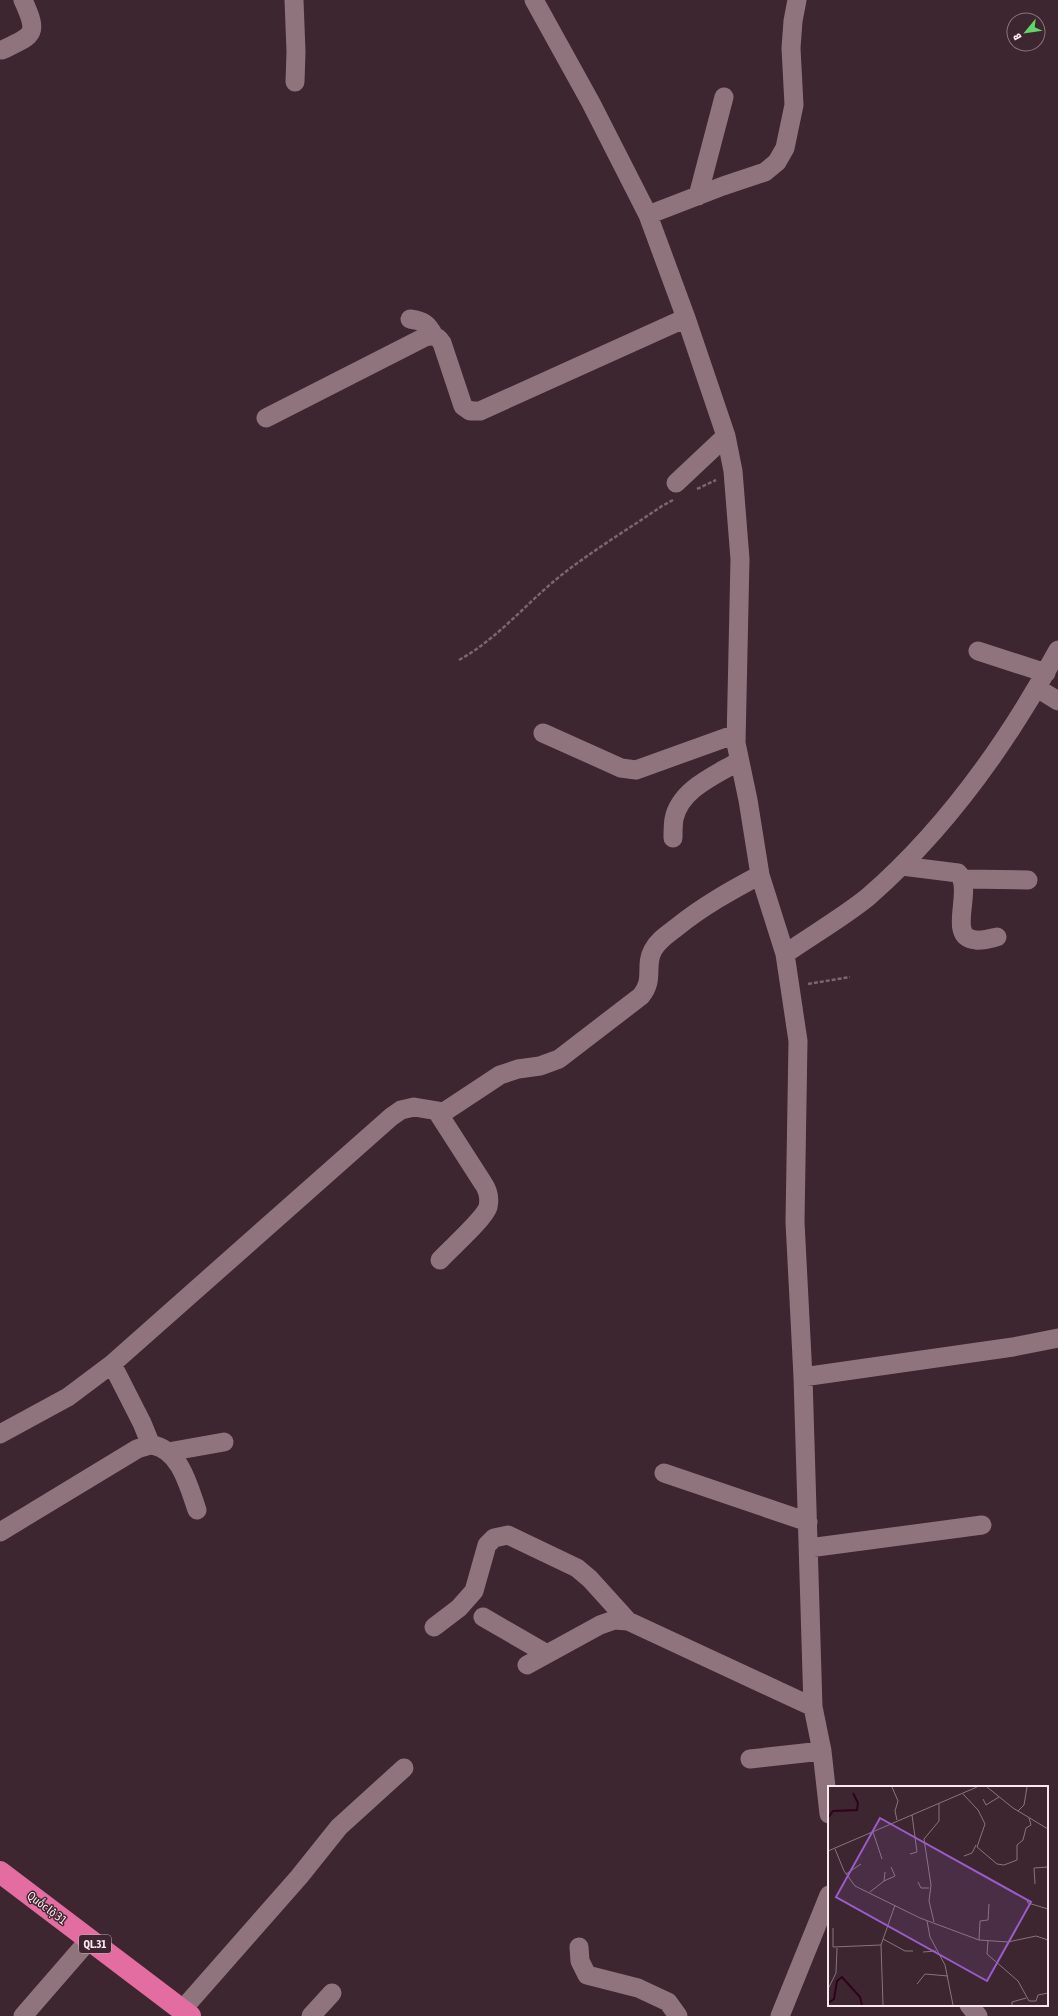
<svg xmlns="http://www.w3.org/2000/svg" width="1058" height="2016" viewBox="0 0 1058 2016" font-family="'Asap Condensed',sans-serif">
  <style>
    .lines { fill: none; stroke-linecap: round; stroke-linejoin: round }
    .path { stroke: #7b666e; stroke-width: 2.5; stroke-dasharray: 4 2; stroke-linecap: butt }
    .minor { stroke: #8f747e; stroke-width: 19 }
    .highway { stroke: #e36ca0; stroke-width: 22 }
    .labels { text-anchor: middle; stroke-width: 3; stroke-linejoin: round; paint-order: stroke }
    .shield { fill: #3d262f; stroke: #c1afb6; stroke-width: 1 }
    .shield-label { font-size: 11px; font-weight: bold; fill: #faeaf0 }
    .street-label { font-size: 12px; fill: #faeaf0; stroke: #3d262f }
    .inset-river { fill: none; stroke: #2f0219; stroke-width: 2 }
    .inset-road { fill: none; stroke: #89747c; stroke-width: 1 }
    .view { fill: #9b5ccb; fill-opacity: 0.15; stroke: #9b5ccb; stroke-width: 2 }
    .inset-edge { fill: none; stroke: #faeaf0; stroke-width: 2 }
  </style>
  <rect width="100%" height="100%" fill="#3d262f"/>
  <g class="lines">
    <path class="path" d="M697,489L716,480
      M459,660C499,638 528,601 564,573C595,549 630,528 662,506L673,500
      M808,984L850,977"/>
    <path class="minor" d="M294,0L296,52L295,82
      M534,0L591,103L648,215L686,318L726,436L733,471L740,559L736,743L748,800L760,875L785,954L798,1041L795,1222L803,1377L813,1707L822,1751L829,1814
      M2,50C34,35 39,35 23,0
      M698,196L724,97
      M648,215L723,186L765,172L777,162L785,148L794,105L791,48L793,21L797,0
      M410,319C424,321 428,324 434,336
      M266,418L425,337C433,335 438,336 442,343L463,406L470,411H480L686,318
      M676,483L726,436
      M978,651L1046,673
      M1037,688L1058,701
      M543,733L621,768L636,770L736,734
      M673,838C673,832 673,825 674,819C680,789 716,775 739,761
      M902,866L958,873C975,889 945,938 976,940C983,941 991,938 997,937
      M963,879L1028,880
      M785,954C812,935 842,918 868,897C945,830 1009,740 1058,650
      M438,1113L483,1183C488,1190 490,1198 488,1207C484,1219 451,1248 440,1260
      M112,1364L142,1423L151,1445
      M803,1377L1013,1347L1058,1338
      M0,1434L68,1397L112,1364L391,1117L401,1110L414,1107L444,1112L500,1075L518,1069L540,1066L559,1059L641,996C655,979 644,966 653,950C658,940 668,934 677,927C703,906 730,891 760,875
      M168,1452L224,1442
      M664,1473L808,1522
      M0,1532L137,1449C141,1448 148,1445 152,1445C180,1449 189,1487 197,1510
      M809,1548L982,1525
      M483,1617L547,1654
      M434,1627L459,1608L474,1591L487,1545L494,1538L508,1535L577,1568L590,1579L628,1621
      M527,1665L600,1625L614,1620L628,1621L813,1707
      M750,1759L822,1751
      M579,1947L580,1961L587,1975L638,1988L668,2002L678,2016
      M969,2005L978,2016
      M182,2010L299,1877L339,1827L404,1768
      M23,2016L89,1940
      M311,2016L332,1993
      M780,2016L829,1895"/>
    <path class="highway" d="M0,1872L190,2016"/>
  </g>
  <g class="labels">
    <rect class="shield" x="79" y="1935" width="32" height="18" rx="3"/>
    <g class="shield-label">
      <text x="95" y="1948">QL.31</text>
    </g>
    <g class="street-label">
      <text transform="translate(47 1908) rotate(37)" y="4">Quốc lộ 31</text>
    </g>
  </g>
  <g transform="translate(828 1786)">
    <rect width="220" height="220" fill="#3d262f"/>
    <path class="inset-river" d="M0,32L5,25L29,24L30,17L25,7M0,103V120M0,217L6,213L9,195L14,191L32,211L34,219"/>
    <path class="inset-road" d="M64,1L70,15L67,25L69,34M159,1L185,22L220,43M135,8L150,24L157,38L149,61L169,78L176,79L189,74V59L195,54L198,42L203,39L201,32M155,13L158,19L171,11M190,25L196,19L199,1M45,46L54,73M7,63L16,85L27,100L92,132L151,154L180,156L208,150L220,154M0,65L149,1M82,68L89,66L84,29M136,70L144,67L148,59M18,88L33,78M56,95L67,90L63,81M90,96L93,102H101M207,98L206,82L220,81M42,106L56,95L57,86M199,114L200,117L220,123M99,135L102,151L117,179L125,219M106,136L101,115L103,99L96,53L111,35V18M5,142V161L53,159M55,153L77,165H85M151,154L152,135L160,134L161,118M160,155L159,168L190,195L201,215H208L210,209L220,207M95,166L108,165M89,198L97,188L120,190M0,203L8,187L9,162M55,219L53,159L67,119M184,219V216L198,212"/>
    <path class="view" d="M52,32L203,116L159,195L8,111Z"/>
    <rect width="220" height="220" class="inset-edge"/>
  </g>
  <g transform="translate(1026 32) rotate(241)"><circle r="19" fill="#3d262f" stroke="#89747c"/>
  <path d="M0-3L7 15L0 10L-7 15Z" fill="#63d469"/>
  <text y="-6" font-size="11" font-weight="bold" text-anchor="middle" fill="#faeaf0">B</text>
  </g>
</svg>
